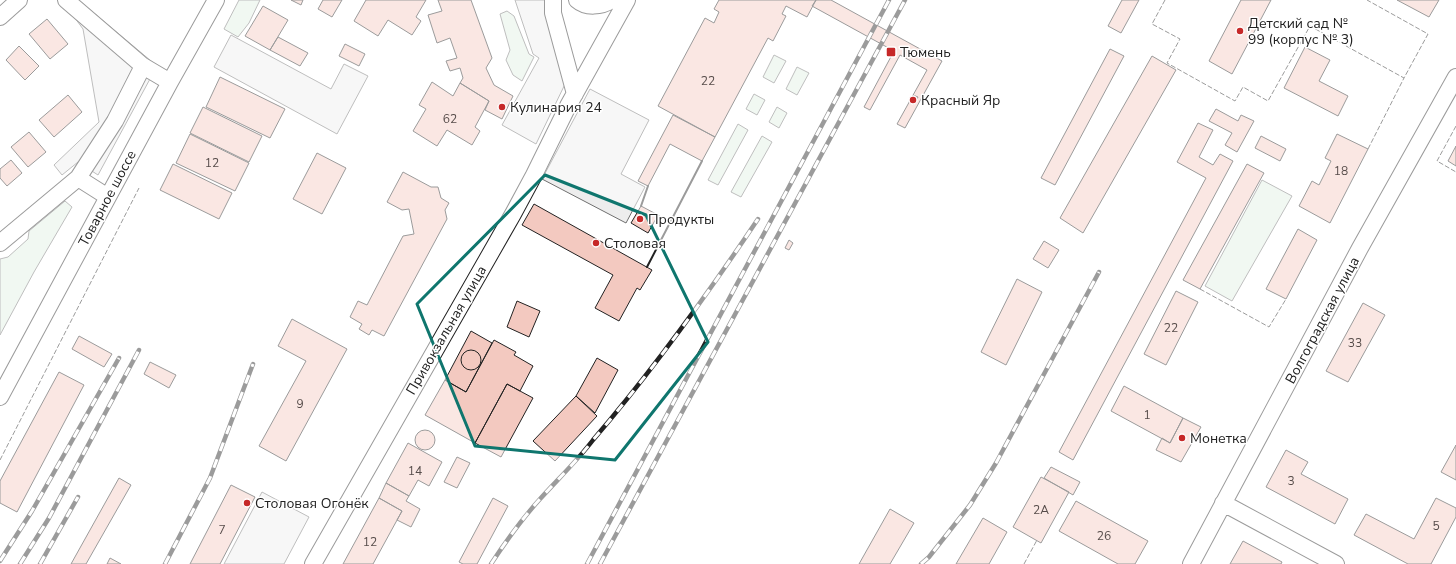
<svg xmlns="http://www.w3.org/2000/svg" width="1456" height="564" viewBox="0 0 1456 564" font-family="'Nunito Sans',sans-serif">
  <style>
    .green { fill: #e0efe3; stroke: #6f6f6f }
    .parking { fill: #ededed; stroke: #6f6f6f }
    .building { fill: #f3c9c0; stroke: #222 }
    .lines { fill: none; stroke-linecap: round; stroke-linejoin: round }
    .minor-casing { stroke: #222; stroke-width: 18 }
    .minor { stroke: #fff; stroke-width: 16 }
    .rail-casing { stroke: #222; stroke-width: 4.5 }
    .rail { stroke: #fff; stroke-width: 3; stroke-dasharray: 9; stroke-linecap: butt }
    .fence { stroke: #222; stroke-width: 1; stroke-dasharray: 5 2; stroke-linecap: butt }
    .wall { stroke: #222; stroke-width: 2 }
    .marked { fill: none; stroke: #0f766e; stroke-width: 3; stroke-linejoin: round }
    .poi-dot { fill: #c62828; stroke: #fff; stroke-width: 1.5 }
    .labels { text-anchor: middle; stroke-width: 3; stroke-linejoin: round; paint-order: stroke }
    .number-label { font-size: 12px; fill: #564c4a }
    .poi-label { font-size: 14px; fill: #222; stroke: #fff; text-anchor: start }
    .street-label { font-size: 14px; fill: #222; stroke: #fff }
  </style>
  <rect width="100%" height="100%" fill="#fff"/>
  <path class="green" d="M239,0H260L249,23L238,37L224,29Z
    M507,11L514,16L529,54L534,57L522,81L513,75L506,60L510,50L500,14Z
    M774,55L786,61L774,83L763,77Z
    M797,67L809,73L797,95L786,89Z
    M754,94L765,100L757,115L746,109Z
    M777,107L787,113L779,128L769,122Z
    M738,124L748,130L718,185L708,180Z
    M762,136L772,142L741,197L731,192Z
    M1262,180L1292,196L1232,301L1205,286Z
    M65,201L72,207L34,272L0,335V259L8,257L28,239L29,231Z"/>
  <path class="parking" d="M515,0H547L567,80L536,144L502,125L539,58L533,54Z
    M82,3L157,66L98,175L78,162L62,175L54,165L99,122L83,29L72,14Z
    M231,35L331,89L344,64L368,76L337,134L214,67Z
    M590,89L649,120L621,174L645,187L626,223L542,179Z
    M262,492L309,517L284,564H224Z"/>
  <path class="building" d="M291,0H303L301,5Z
    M323,0H342L332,17L318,9Z
    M366,0H426L416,17L421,21L412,35L388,20L378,36L354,21Z
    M438,0H471L492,58L486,68L494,85L513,96L502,119L485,110L489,101L460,83L463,78L460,68L450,71L446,61L457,58L450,38L437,43L428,15L442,11Z
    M719,0H816L807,17L786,6L782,14L786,16L773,41L768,38L715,137L658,106L705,18L714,23L719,12L714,9Z
    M816,0H831L942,61L905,128L897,124L927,70L900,55L870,110L864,107L894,51L812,6Z
    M1122,0H1139L1121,33L1108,26Z
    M1241,0H1271L1232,74L1209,61Z
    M1397,0H1439L1429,17Z
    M263,6L288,20L270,50L245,36Z
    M47,19L68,44L50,59L29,34Z
    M278,37L308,53L300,66L270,50Z
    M345,44L365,54L359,66L339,56Z
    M19,46L39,66L25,80L6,60Z
    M1305,47L1330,60L1319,81L1348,96L1338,116L1284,88Z
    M1110,49L1124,56L1055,185L1041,178Z
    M1152,56L1176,70L1083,233L1060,218Z
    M220,77L285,109L270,138L206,107Z
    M432,82L453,96L460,83L489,101L475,127L480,131L472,145L447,130L437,146L413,131L426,109L419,105Z
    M68,95L82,112L54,137L39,120Z
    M913,95L918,97L914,104L909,102Z
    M203,107L262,136L249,162L190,133Z
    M1216,109L1238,121L1241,115L1254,121L1237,152L1225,145L1232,133L1209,121Z
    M673,115L715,137L702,161L670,144L648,186L638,181Z
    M1198,123L1213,130L1199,157L1213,165L1220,154L1233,161L1073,460L1059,452L1206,178L1177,162Z
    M29,132L46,152L28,167L11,147Z
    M190,134L249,163L235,191L176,163Z
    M1337,134L1368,149L1330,223L1299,206L1312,181L1319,185L1331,161L1325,158Z
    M1261,136L1286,149L1280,161L1255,148Z
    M1456,146V166L1448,161Z
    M317,153L346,168L322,214L293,199Z
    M11,160L22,173L7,186L0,178V169Z
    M173,164L232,193L219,219L160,190Z
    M1247,164L1264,173L1200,289L1183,280Z
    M403,172L431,187H438L441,198L449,203L445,210L447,219L384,336L372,330L369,335L359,329L362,324L350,317L358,301L367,305L403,236L414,234L409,209L402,210L387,202Z
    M534,204L652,270L640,290L637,288L619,321L595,308L613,275L522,225Z
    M641,206L658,215L648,233L631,223Z
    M1298,229L1317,240L1286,299L1266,289Z
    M789,240L793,243L789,250L785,248Z
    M1044,241L1059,250L1048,268L1033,259Z
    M1017,279L1042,292L1006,365L981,352Z
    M1176,291L1198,302L1166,365L1144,354Z
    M517,301L540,311L529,337L507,327Z
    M1363,303L1385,315L1348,382L1326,371Z
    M292,319L347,349L286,461L259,446L306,361L278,346Z
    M471,331L492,343L466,392L445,380Z
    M79,336L112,354L104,367L72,349Z
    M494,340L516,352L514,355L533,366L520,391L507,384L475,443L425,415L445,380L466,392Z
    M461 360a10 10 0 1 1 20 0a10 10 0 1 1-20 0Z
    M597,358L618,370L595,413L576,396Z
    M150,362L176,375L169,388L144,374Z
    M59,372L84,385L17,512L0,503V481Z
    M507,384L533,398L501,457L475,443Z
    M1124,386L1183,418L1170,443L1111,411Z
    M576,396L597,416L555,461L533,441Z
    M1183,418L1201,427L1181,462L1156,450L1162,438L1170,443Z
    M415 440a10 10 0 1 1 20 0a10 10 0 1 1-20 0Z
    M408,443L442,462L429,486L418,480L409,496L386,483Z
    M1456,445V480L1441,472Z
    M1286,450L1308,462L1301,474L1348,499L1335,524L1266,487Z
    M457,457L470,463L457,488L444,482Z
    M1051,467L1080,482L1073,495L1044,478Z
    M1041,477L1069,492L1041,543L1013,527Z
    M119,478L131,485L86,564H71Z
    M386,483L409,496L406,501L420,509L411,527L397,520L402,511L379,498Z
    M231,485L255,497L220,564H190Z
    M379,498L402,511L373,564H343Z
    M493,498L508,506L477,564H463L459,562Z
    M1436,498L1456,508V517L1431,564H1408L1354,535L1366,514L1414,539Z
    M1076,501L1148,541L1135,564H1118L1059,531Z
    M890,509L914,523L890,564H859Z
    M983,518L1007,532L989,564H956Z
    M1243,541L1282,562L1281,564H1230Z
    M110,558L121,564H107Z"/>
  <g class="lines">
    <g class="minor-casing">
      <path id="minor" d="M66,0L143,66L170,82
        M553,0V13L575,94
        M577,0C586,8 601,7 612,0
        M0,17L19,0
        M78,178L108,197
        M0,243L78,178L115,121L143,66
        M0,397L170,82L216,0
        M1223,503L1336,564
        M313,564L513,214L534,175L568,106L627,0
        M1191,564L1360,248L1456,77"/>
    </g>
    <use href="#minor" class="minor"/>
    <g class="rail-casing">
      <path id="rail" d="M0,561L32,511L119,358
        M20,564L49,518L139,350
        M40,564L78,497
        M165,564L210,478L253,364
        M491,564C506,541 522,519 540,499C558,479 577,461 593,440C653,370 707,295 758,219
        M587,564L889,0
        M600,564L905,0
        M921,564L929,557L970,505L996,463L1099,272"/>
    </g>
    <use href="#rail" class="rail"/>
    <path class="fence" d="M1165,0L1152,24L1180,39L1167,63L1235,101L1243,87L1268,101L1310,26L1404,78L1428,34L1367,0
      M1456,126L1437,161L1456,172
      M1368,149L1404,78
      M658,215L670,223
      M1200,289L1269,327L1286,299
      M0,460L139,188
      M1024,564L1037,540"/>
    <path class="wall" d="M641,206L648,186
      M647,267L702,161"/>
  </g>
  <path d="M0 0H1456V564H0ZM545,175L646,215L708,342L615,460L475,446L417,304Z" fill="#fff" fill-opacity=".55" fill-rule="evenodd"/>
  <path class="marked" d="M545,175L646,215L708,342L615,460L475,446L417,304Z"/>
  <g class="poi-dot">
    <circle cx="1240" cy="31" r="4"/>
    <rect x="886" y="47" width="10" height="10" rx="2"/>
    <circle cx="913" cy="100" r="4"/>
    <circle cx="502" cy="107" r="4"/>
    <circle cx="640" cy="219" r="4"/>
    <circle cx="596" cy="243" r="4"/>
    <circle cx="1182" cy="438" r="4"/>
    <circle cx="247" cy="503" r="4"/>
  </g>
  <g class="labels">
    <g class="number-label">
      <text x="708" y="85">22</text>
      <text x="450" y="123">62</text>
      <text x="212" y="167">12</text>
      <text x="1341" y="175">18</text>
      <text x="1171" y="332">22</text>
      <text x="1355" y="347">33</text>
      <text x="300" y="408">9</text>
      <text x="1147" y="419">1</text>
      <text x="415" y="475">14</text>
      <text x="1291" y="485">3</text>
      <text x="1041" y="514">2А</text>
      <text x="1436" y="530">5</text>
      <text x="222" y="534">7</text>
      <text x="1104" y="540">26</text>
      <text x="370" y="546">12</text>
    </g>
    <g class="poi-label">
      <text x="1248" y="28">Детский сад №<tspan x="1248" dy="16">99 (корпус № 3)</tspan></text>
      <text x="900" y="57">Тюмень</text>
      <text x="921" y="105">Красный Яр</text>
      <text x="510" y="112">Кулинария 24</text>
      <text x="648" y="224">Продукты</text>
      <text x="604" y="248">Столовая</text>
      <text x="1190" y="443">Монетка</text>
      <text x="255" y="508">Столовая Огонёк</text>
    </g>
    <g class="street-label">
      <text transform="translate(107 198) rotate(-62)" y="5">Товарное шоссе</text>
      <text transform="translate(1322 320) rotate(-62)" y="5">Волгоградская улица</text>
      <text transform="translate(446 330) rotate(-60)" y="5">Привокзальная улица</text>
    </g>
  </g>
</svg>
